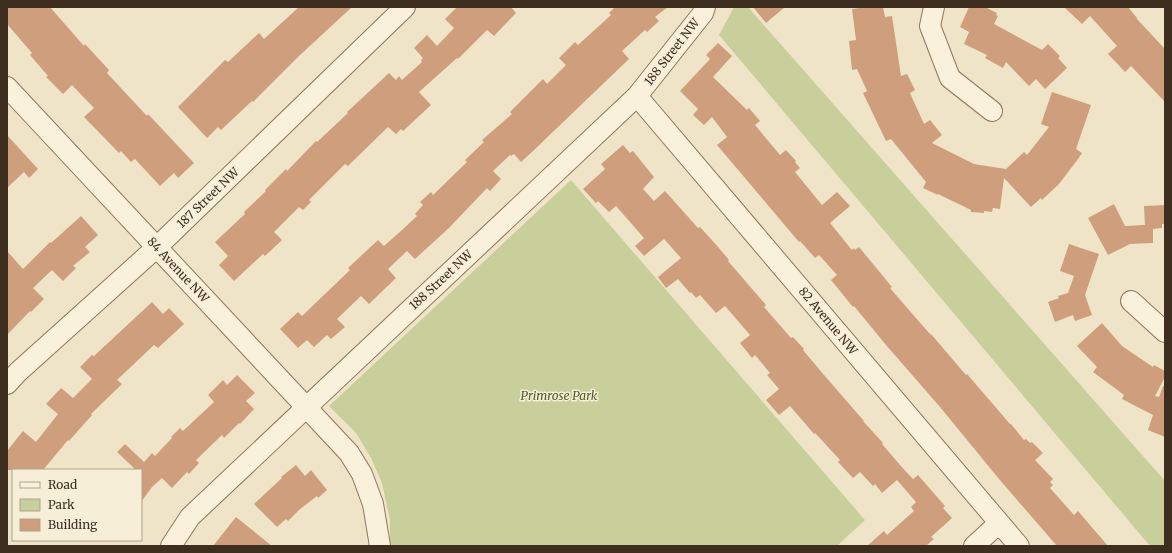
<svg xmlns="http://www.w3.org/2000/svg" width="1172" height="553" viewBox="0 0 1172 553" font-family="Merriweather,serif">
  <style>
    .green { fill: #c9cf9b }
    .building { fill: #cf9f7d }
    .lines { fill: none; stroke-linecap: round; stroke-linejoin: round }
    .minor-casing { stroke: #8d765c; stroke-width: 22 }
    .minor { stroke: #faf1dc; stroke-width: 20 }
    .labels { text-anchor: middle; stroke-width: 3; stroke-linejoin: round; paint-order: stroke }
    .street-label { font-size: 12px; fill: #3d2e20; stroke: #f7eed8 }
    .park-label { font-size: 12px; font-style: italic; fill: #4d5a26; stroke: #f7eed8 }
  </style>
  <rect width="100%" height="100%" fill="#f0e4c8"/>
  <path class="green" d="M734,7H748L1165,481V546H1150L719,35Z
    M571,180L865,520L837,546H390V520L382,483L371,458L356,433L329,406Z"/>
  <path class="building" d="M7,7H50L84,46L85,44L109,70L107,73L147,116L148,114L194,163L178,178L174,173L160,186L135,159L131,162L121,151L119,153L84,117L94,108L72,85L63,94L46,77L48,76L30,55L32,53L7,24Z
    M299,7H352L299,56L253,102L252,101L221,130L218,127L207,138L178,107L225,60L228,62L259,33L264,39Z
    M457,7H511L516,13L494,36L487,30L458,59L457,58L419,92L431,105L403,131L401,129L396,134L388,127L348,166L345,164L309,200L311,202L303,210L299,207L274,232L282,240L265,256L263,254L234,281L219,265L228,256L215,242L245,214L244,212L266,191L265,190L286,169L287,171L316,141L317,142L348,113L347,112L360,100L389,73L396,80L399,76L402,80L422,62L421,60L423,58L414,48L427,35L437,46L454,28L445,19Z
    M615,7H668L655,17L659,21L647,32L645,30L622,51L629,59L533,151L521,162L514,154L511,156L510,155L493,171L501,179L490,191L487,188L449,228L415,259L407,251L388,269L396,278L369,304L361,296L337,319L345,327L331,339L327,335L314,347L307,340L298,348L280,329L298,312L302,316L350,270L348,268L378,240L384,246L402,230L417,216L415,214L423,205L420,202L431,192L433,195L467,162L465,160L484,142L482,140L512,114L510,112L543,79L547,84L566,65L559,58L575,42L578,45L611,15L609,13Z
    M753,7H785L766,23Z
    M868,7H883L885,17L892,16L901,76L907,74L915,90L910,93L924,124L930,120L942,135L932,143L974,164L1006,169L1024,152L1027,155L1049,127L1041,124L1052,92L1091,105L1076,149L1082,153L1078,159L1059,184L1042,200L1041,198L1031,207L1004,178L1000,209L993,208L992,212L984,211V213L971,212V210L938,194V195L923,188L926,182L891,139L886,141L863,93L867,91L857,69L852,70L849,41L856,40L852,9Z
    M969,7H985L997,13L996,15L998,16L994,24L1042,50L1048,44L1060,56L1058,58L1067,68L1045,89L1036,79L1029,86L1006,62L1003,68L985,58L987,55L964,44L969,32L960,27Z
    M1064,7H1128L1137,18V19L1165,49V102L1131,66L1125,72L1108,54L1117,46L1090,16L1082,24Z
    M718,43L732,56L713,77L747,110L749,108L760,121L755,125L780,155L786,150L796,161L795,162L800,168L795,172L822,205L837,192L850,206L830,223L852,250L854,248L855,250L859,247L892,287L890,288L915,317L931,335V334L966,375L967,374L1010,424H1011L1024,440L1026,439L1030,443L1032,442L1043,453L1035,460L1053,479L1050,482L1053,485L1050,488L1074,515L1078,511L1108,546H1057L999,479L940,407L886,345L854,306L853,307L831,280L837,275L819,255L815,258L800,241L799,242L717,145L727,137L712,117L704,125L693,115L698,109L680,91L710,59L706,55Z
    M7,135L38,169L29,178L24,172L7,188Z
    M623,145L630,153L633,151L654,177L643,189L654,201L665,191L698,228L700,227L719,248L729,260L728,261L766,305L764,307L791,338L793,337L804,349L803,350L824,375L864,421H863L883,443L882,444L900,465L913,479L918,475L945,506L943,508L952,518L931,537L934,539L926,546H867L884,531L887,535L914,511L911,507L916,502L897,480L882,493L875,484L873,486L860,472L853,478L838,462L840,460L815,433L814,434L790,406L779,415L766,400L779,389L767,375L770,373L755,355L752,358L740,343L750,335L725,306L716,313L700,295L696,298L691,292L690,293L678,279L666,288L658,277L681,258L664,239L644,256L635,246L644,238L616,206L609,212L598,201L596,203L583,189L605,169L601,164Z
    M1114,204L1125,226L1145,225L1144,206L1165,205V224H1162V228L1153,229V243L1130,244L1108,255L1088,218Z
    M81,216L98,235L85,247L90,252L73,266L76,268L63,281L52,270L33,288L44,299L31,312L30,311L7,335V251L23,269L50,242L51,243Z
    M1069,244L1099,254L1085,295L1092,315L1075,321L1073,315L1055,322L1048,302L1059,298L1058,296L1068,293L1074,276L1060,271Z
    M152,302L163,314L169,308L184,324L158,348L154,345L117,380L122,384L91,414L92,415L69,441L68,440L43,470H7V451L23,431L36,442L58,414L46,404L61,388L73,398L92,379L80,367L92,355L94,356Z
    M1102,323L1122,346L1153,367L1154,365L1165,371V377L1155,396L1159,397L1163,386H1165V437L1148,430L1153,415L1122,399L1124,395L1093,372L1097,367L1077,346Z
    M237,375L255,393L246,401L254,409L240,424L239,423L224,438L222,435L196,460L199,463L189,474L187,472L172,488L162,478L152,487L141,502V470H136L117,452L125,444L144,462L152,453L155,456L172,438L171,437L180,428L183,431L214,402L208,395L223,380L227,385Z
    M296,465L305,476L311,470L327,490L318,498L317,496L299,510L288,521L286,519L277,527L254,504L282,478L281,477Z
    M236,517L272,546H213Z"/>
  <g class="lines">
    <g class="minor-casing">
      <path id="minor" d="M934,7L930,26L950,78L992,111
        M7,87L349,453L362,474L373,504L380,546
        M637,96L1019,546
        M1131,301L1165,332
        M7,384L18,372L157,247L405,7
        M171,546L190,517L637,96L703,13L705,7
        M974,546L999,523"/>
    </g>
    <use href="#minor" class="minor"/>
  </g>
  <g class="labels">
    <g class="street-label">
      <text transform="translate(672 52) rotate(-52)" y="4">188 Street NW</text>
      <text transform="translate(208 198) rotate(-44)" y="4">187 Street NW</text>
      <text transform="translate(178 270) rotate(47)" y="4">84 Avenue NW</text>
      <text transform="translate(441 280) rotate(-43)" y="4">188 Street NW</text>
      <text transform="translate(828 321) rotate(50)" y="4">82 Avenue NW</text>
    </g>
    <g class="park-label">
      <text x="559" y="400">Primrose Park</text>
    </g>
  </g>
  <rect width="1172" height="553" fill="none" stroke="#3d2e20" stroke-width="16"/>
  <rect x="12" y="469" width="130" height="72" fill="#f7eed8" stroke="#ada18e"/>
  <rect x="20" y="482" width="20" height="6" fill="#faf1dc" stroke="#ada18e"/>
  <text x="48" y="489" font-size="12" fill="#3d2e20">Road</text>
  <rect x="20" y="499" width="20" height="12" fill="#c9cf9b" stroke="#ada18e"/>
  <text x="48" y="509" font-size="12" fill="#3d2e20">Park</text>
  <rect x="20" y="519" width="20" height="12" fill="#cf9f7d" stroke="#ada18e"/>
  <text x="48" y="529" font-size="12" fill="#3d2e20">Building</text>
</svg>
